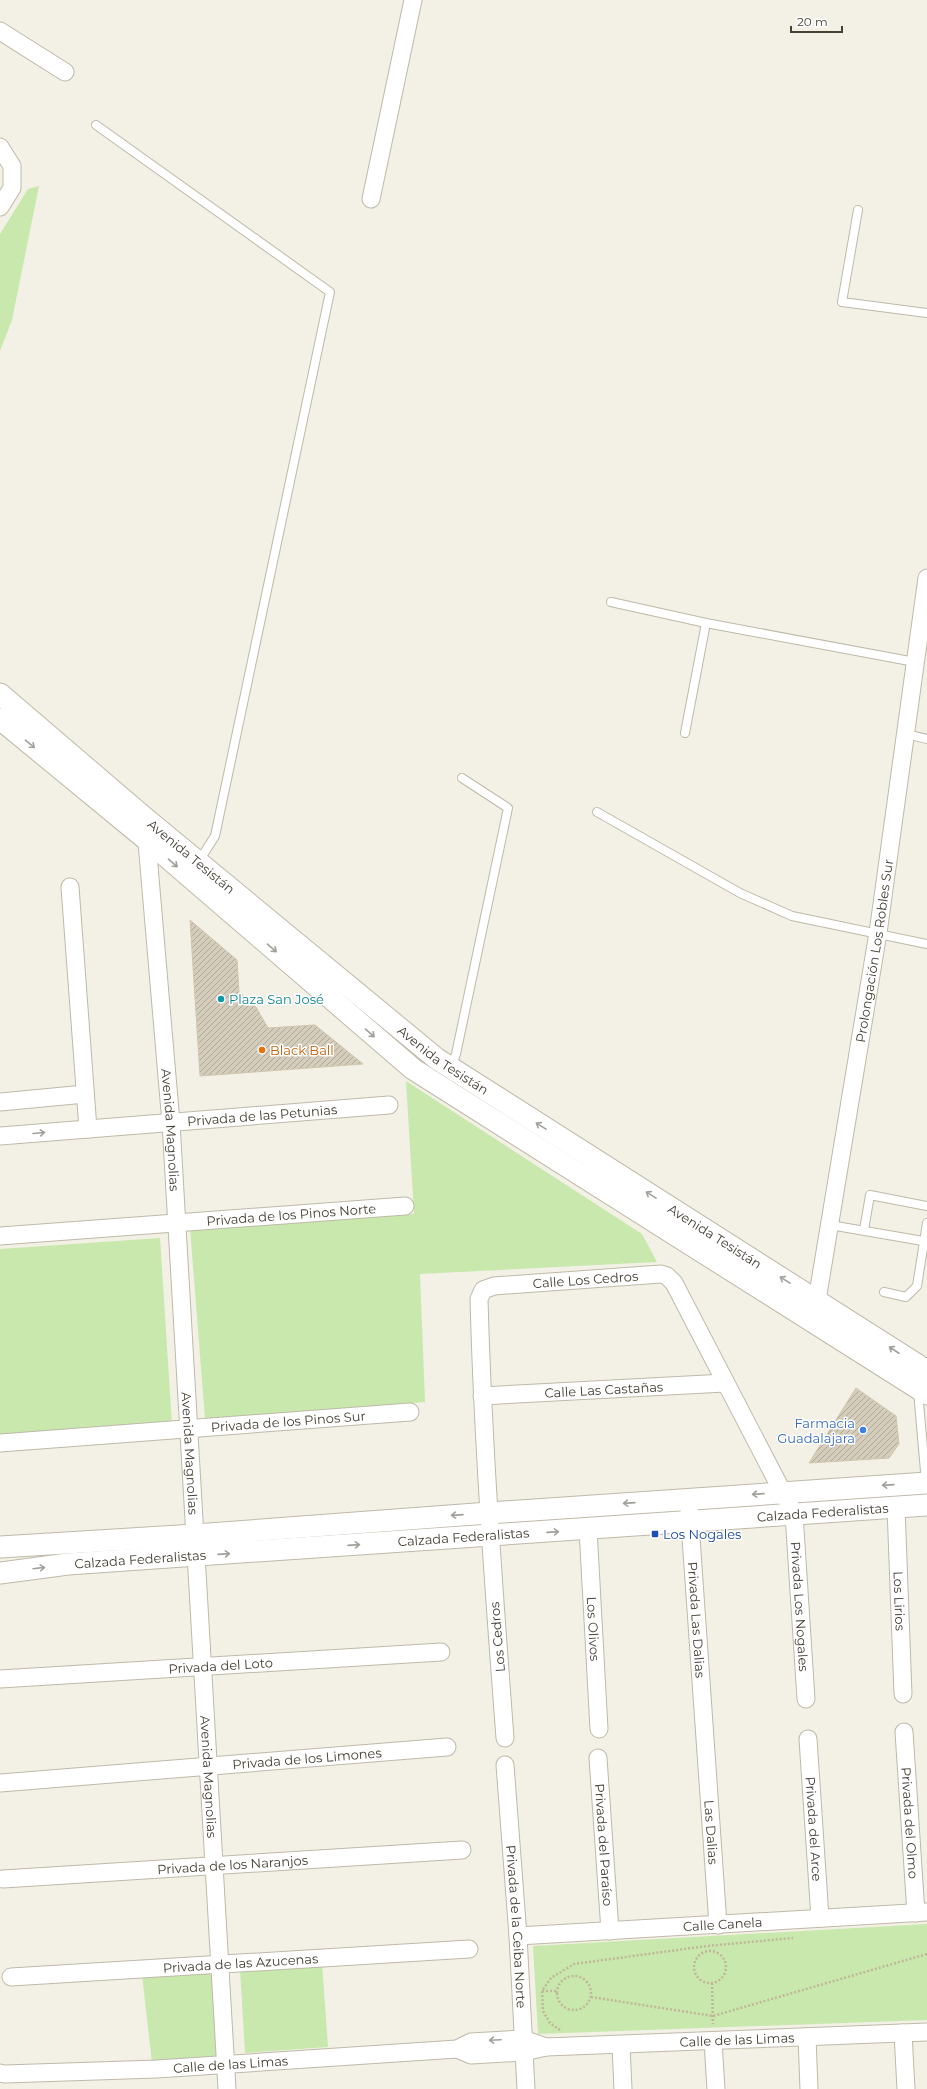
<svg xmlns="http://www.w3.org/2000/svg" width="927" height="2089" viewBox="0 0 927 2089" font-family="Montserrat,sans-serif">
  <style>
    .green { fill: #c9e8ae }
    .building { fill: url(#building-hatch); stroke: #d0c6ae }
    .lines { fill: none; stroke-linecap: round; stroke-linejoin: round }
    .service-casing { stroke: #bfb9a8; stroke-width: 10 }
    .minor-casing { stroke: #bfb9a8; stroke-width: 19 }
    .tertiary-casing { stroke: #bfb9a8; stroke-width: 23 }
    .path { stroke: #c1b699; stroke-width: 2.5; stroke-dasharray: 2 2; stroke-linecap: butt }
    .service { stroke: #fff; stroke-width: 8 }
    .minor { stroke: #fff; stroke-width: 17 }
    .tertiary { stroke: #fff; stroke-width: 21 }
    .oneway { stroke: #a2a09a }
    .culture-dot { fill: #0f9aa8; stroke: #fff; stroke-width: 1.5 }
    .food-dot { fill: #e8710a; stroke: #fff; stroke-width: 1.5 }
    .shop-dot { fill: #3f7fe0; stroke: #fff; stroke-width: 1.5 }
    .transit-dot { fill: #1a4fb4; stroke: #fff; stroke-width: 1.5 }
    .labels { text-anchor: middle; stroke-width: 3; stroke-linejoin: round; paint-order: stroke }
    .street-label { font-size: 13px; fill: #464135; stroke: #fff }
    .culture-label { font-size: 13px; fill: #0d838f; stroke: #fff; text-anchor: start }
    .food-label { font-size: 13px; fill: #c56008; stroke: #fff; text-anchor: start }
    .shop-label { font-size: 13px; fill: #366cbe; stroke: #fff; text-anchor: end }
    .transit-label { font-size: 13px; fill: #164399; stroke: #fff; text-anchor: start }
  </style>
  <defs>
    <pattern id="building-hatch" width="6" height="6" patternUnits="userSpaceOnUse"><rect width="6" height="6" fill="#d5cdbb"/><path d="M-1 1l2-2M0 6l6-6M5 7l2-2" fill="none" stroke="#afa899"/></pattern>
  </defs>
  <rect width="100%" height="100%" fill="#f3f0e6"/>
  <path class="green" d="M39,186L12,320L0,351V234L28,189Z
    M406,1081L642,1234L657,1262L420,1274L425,1402L205,1419L190,1228L414,1214Z
    M160,1238L172,1424L0,1435V1249Z
    M927,1924V2020L538,2034L533,1946Z
    M322,1963L328,2047L245,2053L240,1969Z
    M217,1970L223,2057L152,2063L142,1975Z"/>
  <path class="building" d="M190,920L237,960L239,992L256,1007L268,1028L315,1025L363,1064L200,1076Z
    M856,1388L896,1416L899,1444L889,1458L809,1463Z"/>
  <g class="lines">
    <g class="service-casing">
      <path id="service" d="M96,125L330,292L215,836L199,861
        M858,210L842,302L927,313
        M611,602L706,623L915,662
        M685,733L706,623
        M906,734L927,739
        M597,812L740,893L792,916L927,944
        M451,1068L456,1054L508,808L462,778
        M830,1225L923,1241
        M864,1230L870,1195L927,1206
        M884,1292L906,1297L917,1286L927,1223
        M918,1391L926,1483"/>
    </g>
    <g class="minor-casing">
      <g id="minor">
        <path d="M0,31L65,72"/>
        <path d="M0,147L12,166V188L0,207"/>
        <path d="M371,199L413,0"/>
        <path id="s1" d="M146,831L171,1123L227,2089"/>
        <path d="M70,887L88,1129"/>
        <path d="M0,1102L85,1094"/>
        <path id="s2" d="M0,1136L389,1105"/>
        <path id="s3" d="M0,1236L405,1206"/>
        <path id="s4" d="M815,1312L878,933L927,578"/>
        <path id="s5" d="M482,1396L725,1383"/>
        <path id="s6" d="M0,1443L410,1412"/>
        <path id="s7" d="M896,1507L903,1694"/>
        <path id="s8" d="M689,1509L718,1925"/>
        <path id="s9" d="M588,1529L599,1729"/>
        <path id="s10" d="M0,1679L441,1652"/>
        <path id="s11" d="M904,1732L916,1913"/>
        <path id="s12" d="M505,1738C494,1592 483,1446 479,1299L483,1290L494,1286L661,1274L667,1276L674,1283L794,1514L806,1699"/>
        <path id="s13" d="M808,1739L820,1918"/>
        <path id="s14" d="M598,1758L610,1931"/>
        <path id="s15" d="M505,1765L518,1936L526,2089"/>
        <path id="s16" d="M0,1783L447,1747"/>
        <path id="s17" d="M3,1879L462,1850"/>
        <path id="s18" d="M518,1936L927,1912"/>
        <path id="s19" d="M11,1977L469,1949"/>
        <path d="M903,2033L906,2089"/>
        <path d="M807,2037L809,2089"/>
        <path d="M713,2041L716,2089"/>
        <path d="M621,2045L623,2089"/>
        <path id="s20" d="M457,2049L471,2055L524,2052L546,2047L927,2032"/>
        <path id="s21" d="M0,2073L5,2074L157,2069L457,2049L471,2042L523,2039L546,2047"/>
      </g>
    </g>
    <g class="tertiary-casing">
      <g id="tertiary">
        <path id="s22" d="M0,694L146,819L437,1059L927,1371"/>
        <path d="M0,719L147,840L413,1069L927,1394"/>
        <path d="M0,1547L195,1535L489,1513L927,1483"/>
        <path id="s23" d="M0,1573L68,1564L927,1505"/>
      </g>
    </g>
    <path class="path" d="M694 1967a16 16 0 1 1 32 0a16 16 0 1 1-32 0Z
      M557 1993a17 17 0 1 1 34 0a17 17 0 1 1-34 0Z
      M712,1983L713,2024
      M542,1991H557
      M591,1997L713,2016L927,1954
      M560,2030L550,2023L543,2011L542,1991L551,1978L574,1964L707,1946L793,1938"/>
    <use href="#service" class="service"/>
    <use href="#minor" class="minor"/>
    <use href="#tertiary" class="tertiary"/>
  </g>
  <defs><path id="oneway-shaft" d="M-6 0H5M1.5-3L5.5 0L1.5 3" fill="none" stroke-width="1.6" stroke-linecap="round" stroke-linejoin="round"/></defs>
  <g class="oneway">
    <use href="#oneway-shaft" transform="translate(30 744) rotate(40)"/>
    <use href="#oneway-shaft" transform="translate(173 863) rotate(41)"/>
    <use href="#oneway-shaft" transform="translate(272 948) rotate(41)"/>
    <use href="#oneway-shaft" transform="translate(370 1033) rotate(41)"/>
    <use href="#oneway-shaft" transform="translate(541 1126) rotate(-148)"/>
    <use href="#oneway-shaft" transform="translate(39 1133) rotate(-5)"/>
    <use href="#oneway-shaft" transform="translate(651 1195) rotate(-148)"/>
    <use href="#oneway-shaft" transform="translate(785 1280) rotate(-148)"/>
    <use href="#oneway-shaft" transform="translate(894 1350) rotate(-147)"/>
    <use href="#oneway-shaft" transform="translate(888 1485) rotate(176)"/>
    <use href="#oneway-shaft" transform="translate(758 1494) rotate(176)"/>
    <use href="#oneway-shaft" transform="translate(629 1503) rotate(176)"/>
    <use href="#oneway-shaft" transform="translate(457 1515) rotate(176)"/>
    <use href="#oneway-shaft" transform="translate(553 1532) rotate(-4)"/>
    <use href="#oneway-shaft" transform="translate(354 1545) rotate(-4)"/>
    <use href="#oneway-shaft" transform="translate(224 1554) rotate(-4)"/>
    <use href="#oneway-shaft" transform="translate(39 1568) rotate(-7)"/>
    <use href="#oneway-shaft" transform="translate(495 2040) rotate(177)"/>
  </g>
  <circle class="culture-dot" cx="221" cy="999" r="4"/>
  <circle class="food-dot" cx="262" cy="1050" r="4"/>
  <circle class="shop-dot" cx="863" cy="1430" r="4"/>
  <rect class="transit-dot" x="651" y="1530" width="8" height="8" rx="2"/>
  <g class="labels">
    <g class="street-label">
      <text dy="5" stroke="none"><textPath href="#s22" startOffset="251">Avenida Tesistán</textPath></text>
      <text dy="5" stroke="none"><textPath href="#s4" startOffset="366">Prolongación Los Robles Sur</textPath></text>
      <text dy="5" stroke="none"><textPath href="#s22" startOffset="575">Avenida Tesistán</textPath></text>
      <text dy="5" stroke="none"><textPath href="#s2" startOffset="263">Privada de las Petunias</textPath></text>
      <text dy="5" stroke="none"><textPath href="#s1" startOffset="300">Avenida Magnolias</textPath></text>
      <text dy="5" stroke="none"><textPath href="#s3" startOffset="292">Privada de los Pinos Norte</textPath></text>
      <text dy="5" stroke="none"><textPath href="#s22" startOffset="899">Avenida Tesistán</textPath></text>
      <text dy="5" stroke="none"><textPath href="#s12" startOffset="553">Calle Los Cedros</textPath></text>
      <text dy="5" stroke="none"><textPath href="#s5" startOffset="122">Calle Las Castañas</textPath></text>
      <text dy="5" stroke="none"><textPath href="#s6" startOffset="289">Privada de los Pinos Sur</textPath></text>
      <text dy="5" stroke="none"><textPath href="#s1" startOffset="624">Avenida Magnolias</textPath></text>
      <text dy="5" stroke="none"><textPath href="#s23" startOffset="825">Calzada Federalistas</textPath></text>
      <text dy="5" stroke="none"><textPath href="#s23" startOffset="465">Calzada Federalistas</textPath></text>
      <text dy="5" stroke="none"><textPath href="#s23" startOffset="141">Calzada Federalistas</textPath></text>
      <text dy="5" stroke="none"><textPath href="#s7" startOffset="94">Los Lirios</textPath></text>
      <text dy="5" stroke="none"><textPath href="#s12" startOffset="998">Privada Los Nogales</textPath></text>
      <text dy="5" stroke="none"><textPath href="#s8" startOffset="111">Privada Las Dalias</textPath></text>
      <text dy="5" stroke="none"><textPath href="#s9" startOffset="100">Los Olivos</textPath></text>
      <text transform="translate(497 1637) rotate(-95)" y="5">Los Cedros</text>
      <text dy="5" stroke="none"><textPath href="#s10" startOffset="221">Privada del Loto</textPath></text>
      <text dy="5" stroke="none"><textPath href="#s16" startOffset="308">Privada de los Limones</textPath></text>
      <text dy="5" stroke="none"><textPath href="#s1" startOffset="948">Avenida Magnolias</textPath></text>
      <text dy="5" stroke="none"><textPath href="#s11" startOffset="91">Privada del Olmo</textPath></text>
      <text dy="5" stroke="none"><textPath href="#s13" startOffset="90">Privada del Arce</textPath></text>
      <text dy="5" stroke="none"><textPath href="#s8" startOffset="324">Las Dalias</textPath></text>
      <text dy="5" stroke="none"><textPath href="#s14" startOffset="87">Privada del Paraíso</textPath></text>
      <text dy="5" stroke="none"><textPath href="#s17" startOffset="230">Privada de los Naranjos</textPath></text>
      <text dy="5" stroke="none"><textPath href="#s18" startOffset="205">Calle Canela</textPath></text>
      <text dy="5" stroke="none"><textPath href="#s15" startOffset="162">Privada de la Ceiba Norte</textPath></text>
      <text dy="5" stroke="none"><textPath href="#s19" startOffset="230">Privada de las Azucenas</textPath></text>
      <text dy="5" stroke="none"><textPath href="#s20" startOffset="282">Calle de las Limas</textPath></text>
      <text dy="5" stroke="none"><textPath href="#s21" startOffset="231">Calle de las Limas</textPath></text>
    </g>
    <g class="culture-label">
      <text x="229" y="1004">Plaza San José</text>
    </g>
    <g class="food-label">
      <text x="270" y="1055">Black Ball</text>
    </g>
    <g class="shop-label">
      <text x="855" y="1428">Farmacia<tspan x="855" dy="15">Guadalajara</tspan></text>
    </g>
    <g class="transit-label">
      <text x="663" y="1539">Los Nogales</text>
    </g>
  </g>
  <path d="M791 26v6h51v-6" fill="none" stroke="#464135" stroke-width="2"/>
  <text x="797" y="26" font-size="12" fill="#464135" stroke="#ffffff" stroke-width="3" paint-order="stroke">20 m</text>
</svg>
